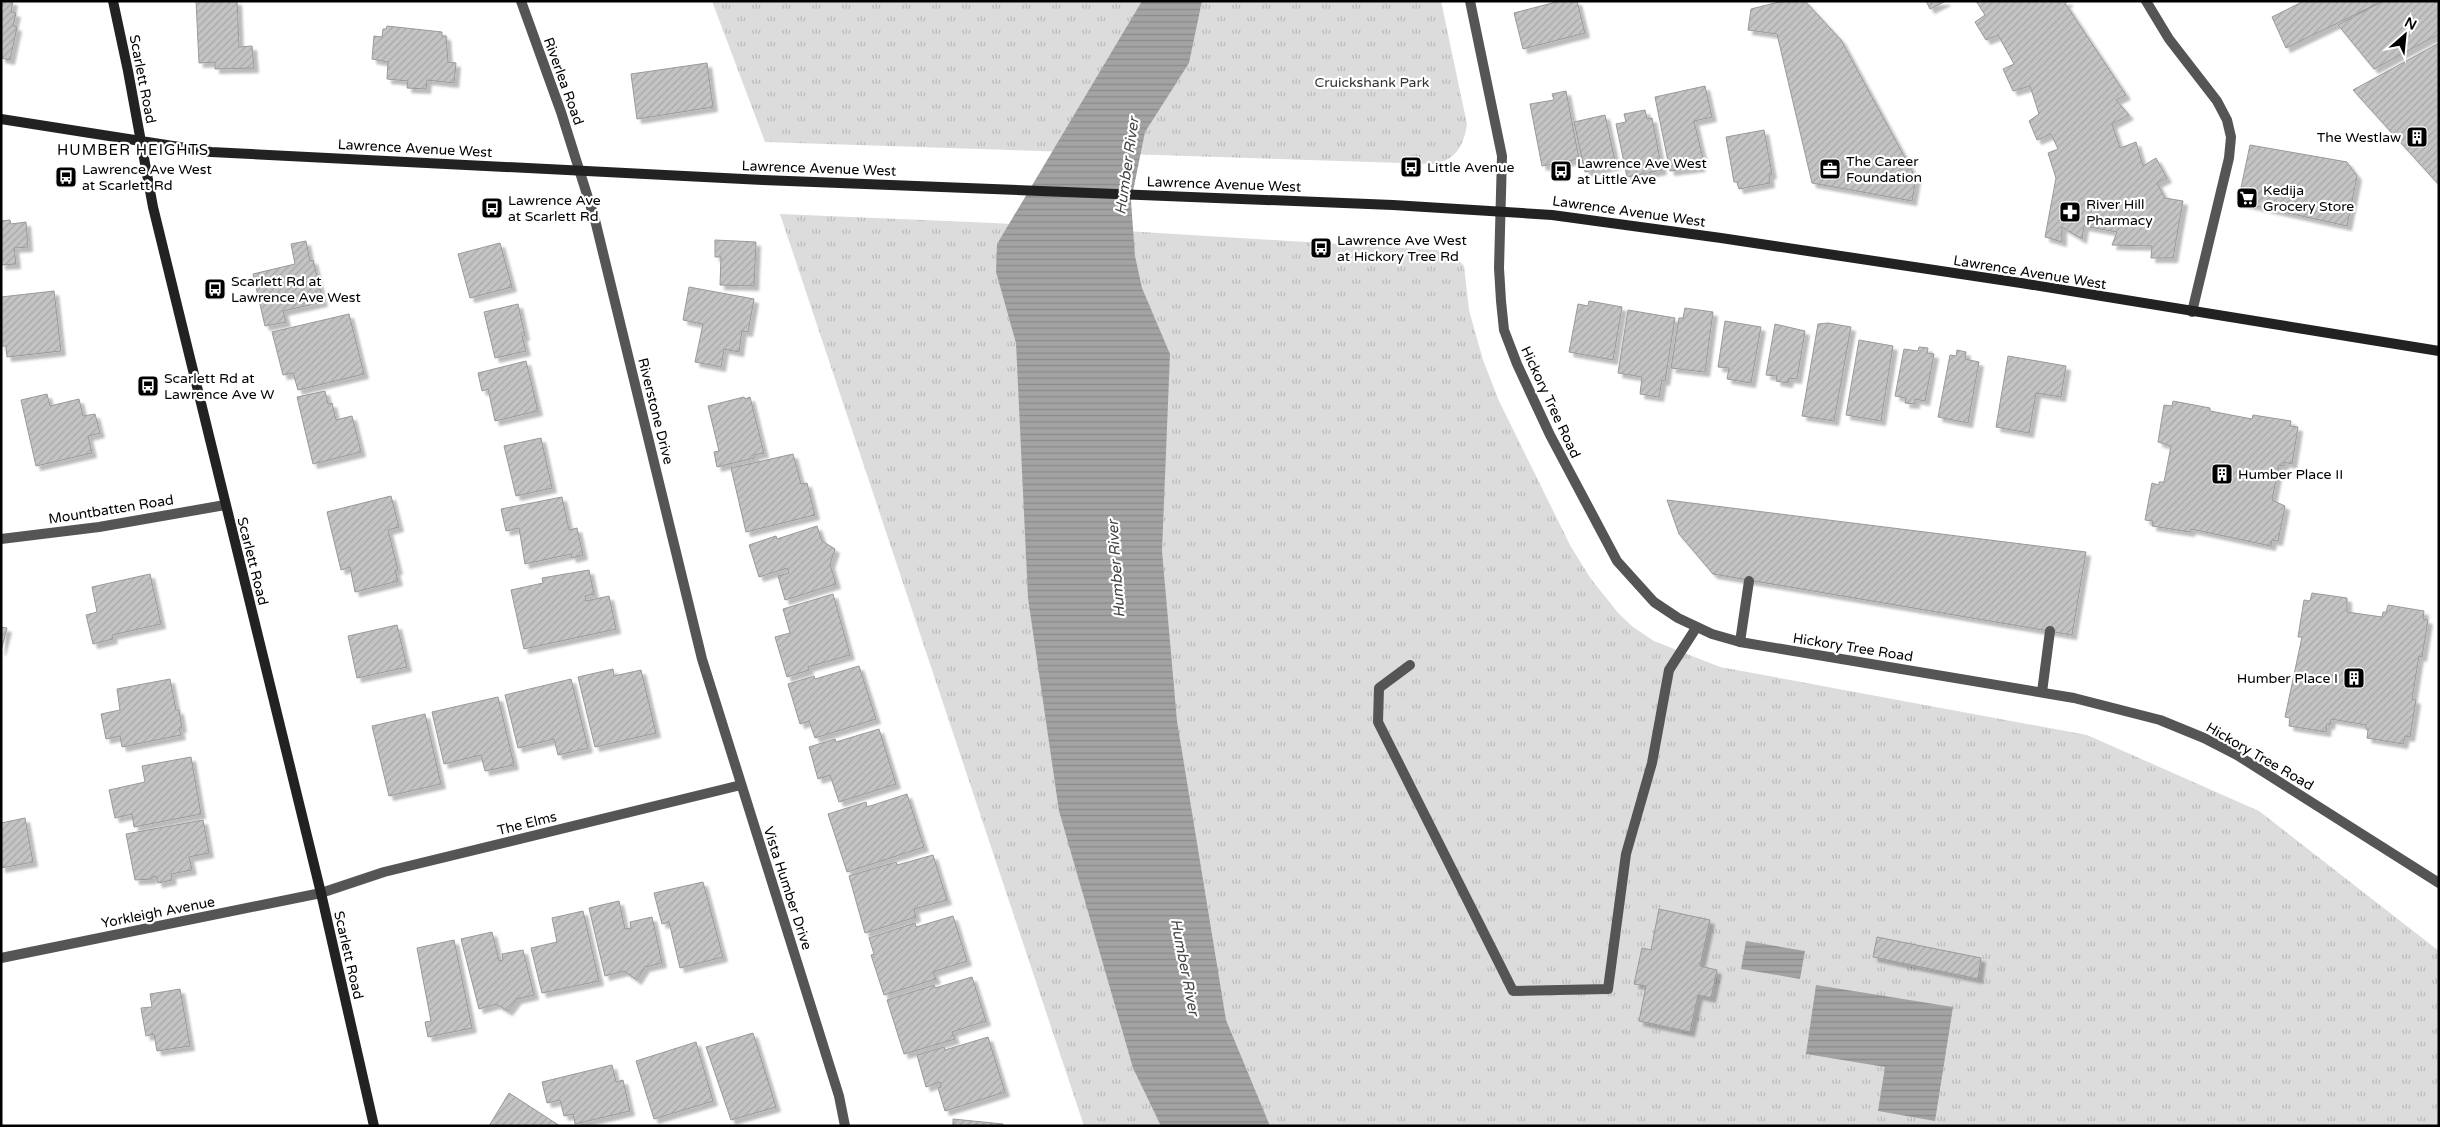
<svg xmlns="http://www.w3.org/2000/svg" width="2440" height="1127" viewBox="0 0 2440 1127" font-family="'Varela Round',sans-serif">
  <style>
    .park { fill: url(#park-tufts) }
    .water { fill: url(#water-rules) }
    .building { fill: url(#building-hatch); stroke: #999; filter: url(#shadow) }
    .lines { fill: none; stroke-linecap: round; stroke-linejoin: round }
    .lane { stroke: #555; stroke-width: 10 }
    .street { stroke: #555; stroke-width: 10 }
    .secondary { stroke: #222; stroke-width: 10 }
    .labels { text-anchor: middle; stroke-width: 4.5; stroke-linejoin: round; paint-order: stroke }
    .street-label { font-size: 14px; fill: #000; stroke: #fff }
    .park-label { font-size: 14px; fill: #333; stroke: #fff }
    .poi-label { font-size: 14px; fill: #000; stroke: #fff; text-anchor: start }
    .neighbourhood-label { font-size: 15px; letter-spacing: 1px; fill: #000; stroke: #fff }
    .water-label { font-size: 15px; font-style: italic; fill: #444; stroke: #fff }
  </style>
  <defs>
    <pattern id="park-tufts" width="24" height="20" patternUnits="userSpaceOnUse" patternTransform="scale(1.25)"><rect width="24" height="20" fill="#dcdcdc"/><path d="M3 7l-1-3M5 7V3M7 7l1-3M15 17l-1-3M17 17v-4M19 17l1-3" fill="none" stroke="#bbb"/></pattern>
    <pattern id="water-rules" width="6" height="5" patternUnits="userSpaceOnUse" patternTransform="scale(1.25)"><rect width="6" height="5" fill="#a3a3a3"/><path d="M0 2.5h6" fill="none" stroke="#8b8b8b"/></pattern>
    <pattern id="building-hatch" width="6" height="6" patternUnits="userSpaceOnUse" patternTransform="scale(1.25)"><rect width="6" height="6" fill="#c4c4c4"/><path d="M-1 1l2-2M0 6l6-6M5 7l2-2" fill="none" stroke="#a7a7a7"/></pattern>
    <filter id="shadow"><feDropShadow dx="4.5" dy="4.5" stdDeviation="1" flood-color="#0004"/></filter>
  </defs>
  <rect width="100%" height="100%" fill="#fff"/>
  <path class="park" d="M712,1H1441L1467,124C1464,146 1455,161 1433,164L765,142Z
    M780,214L994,223L1436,250L1453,254L1464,266L1469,310L1483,360L1499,401L1571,547L1591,579L1619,614L1633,627L1654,641L1720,667L2087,735L2259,811L2439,951V1126H1084Z"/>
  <path class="water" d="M1142,1H1202L1189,63L1145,132L1131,201L1135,256L1142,288L1170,354L1162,551L1177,721L1226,1020L1270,1126H1161L1133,1068L1059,811L1028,598L1016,343L996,272L997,244Z
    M1746,941L1805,951L1800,979L1741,969Z
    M1816,985L1953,1007L1935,1121L1878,1111L1885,1067L1806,1054Z"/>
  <path class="building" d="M1,1H13L11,12L16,13L13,26L17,27L10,60L1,58Z
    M196,1H237L239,47L252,46L254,68L215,69V62L199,63Z
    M1560,1H1577L1585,33L1523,49L1514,13Z
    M1783,1H1805L1841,40L1916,178L1912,201L1812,183L1777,34L1748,30L1751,9Z
    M1926,1H1946L1930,9Z
    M1976,1H2069L2065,3L2126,95L2116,100L2129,115L2112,124L2120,148L2136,142L2143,166L2156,158L2167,178L2157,183L2165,198L2183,201L2173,258H2151L2152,246L2112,245L2117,232L2084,226L2082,239L2062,227V242L2045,237L2056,178L2048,153L2058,149L2051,134L2037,140L2029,121L2039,114L2030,86L2013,91L2003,69L2014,64L1998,35L1986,40L1975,22L1985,15Z
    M2304,1H2383L2286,48L2272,17Z
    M2383,1H2439V34L2374,69L2338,25Z
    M387,26L442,32V36H446L448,62L456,63L454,83L427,80L426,89L407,88L408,81L387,79L388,62L372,59L374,36L382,37L383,29H386Z
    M2439,43V185L2353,90Z
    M707,63L713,107L637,119L631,74Z
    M1705,86L1712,117L1694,121L1703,159L1699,160L1701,167L1670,171L1655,97Z
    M1566,91L1579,159L1542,166L1530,104L1554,100L1552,94Z
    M1645,110L1647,119L1652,118L1662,170L1627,177L1616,124L1626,122L1624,114Z
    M1605,115L1616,165L1585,172L1574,122Z
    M1764,130L1772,174L1769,175L1770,183L1739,189L1737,182H1734L1726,137Z
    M2250,145L2347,162L2357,176L2347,226L2238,202Z
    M10,220L11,224L26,222L28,247L14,248L16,264L1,265V221Z
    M715,240L756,242L754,286L720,285L721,257H715Z
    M306,241L310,261L313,260L323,302L283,311L286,322L265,326L253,274L295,264L291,244Z
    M500,243L512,287L470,298L458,254Z
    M689,287L754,299L748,332L742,331L739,352L724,349L721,367L695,362L703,324L683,320Z
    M54,291L61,351L7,357L6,346H1V297Z
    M1589,301L1622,307L1613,360L1569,352L1578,304L1588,306Z
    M518,304L525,336H522L526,351L495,358L484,312Z
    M1685,308L1713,312L1705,372L1671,368L1679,318H1683Z
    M1628,310L1675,318L1665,381L1662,380L1659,397L1640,394L1642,377L1618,373Z
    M349,314L364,374L298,390L293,373L283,375L272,332Z
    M1725,321L1761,327L1751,383L1727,379L1729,368L1718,367Z
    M1828,323L1851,327L1834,421L1802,416L1818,324Z
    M1775,324L1805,331L1797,379L1789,378L1788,383L1776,381L1777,376L1766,375Z
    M1859,340L1893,346L1881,421L1846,415Z
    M1919,347L1928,348L1927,353L1934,354L1925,401L1915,399V404L1905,403L1906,398L1895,396L1904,349L1918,351Z
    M1957,350L1966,352L1965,359L1979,362L1968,423L1938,417L1950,355L1956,356Z
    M2008,356L2066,366L2061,397L2036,393L2029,433L1996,427Z
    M526,361L538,411L495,421L488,389L482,391L478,373Z
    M325,391L328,404L332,403L336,420L352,416L361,452L313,464L297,397Z
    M47,394L50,406L79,399L83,416L95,414L100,433L88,436L92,453L36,466L21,400Z
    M744,397L745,399L750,397L764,453L754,455V458L717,467L714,452L719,451L708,406Z
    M2173,401L2210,408V411L2252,419L2253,415L2291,421L2290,426L2298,427L2292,464L2284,462V466L2279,465L2272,500L2285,506L2278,541L2272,540L2271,546L2191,529L2190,532L2152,526L2153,521L2145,520L2152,483L2159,485V482H2164L2171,446L2158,442L2164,405L2172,406Z
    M541,438L552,488L516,496L504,446Z
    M793,454L801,484L807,483L815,515L746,532L731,468Z
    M391,496L399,527L388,530L398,570H395L398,581L355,592L350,567L341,570L327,512Z
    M562,497L569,530L577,528L583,555L572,558L571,554L525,564L519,528L506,531L501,509Z
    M1667,500L2086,552L2072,635L1713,574L1679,534Z
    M817,526L822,541L835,549L830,564L836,584L785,600L778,576L789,573L787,568L759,577L749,545L776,536L777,539Z
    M589,570L594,594L585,596L586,601L609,596L616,629L524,649L511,590L543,583L542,578Z
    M150,574L161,624L112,635L113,639L93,644L86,615L97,612L92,587Z
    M2312,593L2347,598V612L2382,617L2383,612H2386L2388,605L2424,611L2423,619L2428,620L2422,657L2419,656L2412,699L2416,700L2410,737L2405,736L2403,744L2367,738L2368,730L2366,729V725L2331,719L2330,725L2327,724L2326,732L2289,726L2290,718L2285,717L2302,637H2298L2304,600L2310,601Z
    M833,594L850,655L808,667L809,670L787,677L775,637L790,633L783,609Z
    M397,625L407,667L357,678L348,636Z
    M1,627L7,628L1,651Z
    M859,666L876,719L815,738L809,721L800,724L788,684L814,676L815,679Z
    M613,669L614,676L641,670L656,733L595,747L578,677Z
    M170,679L176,710H179L182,728H179L181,735L122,747L120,736L106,739L101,714L120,710L117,689Z
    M571,679L588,748L558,755L554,739L518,748L505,695Z
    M498,697L514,765L485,771L481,755L444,764L432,712Z
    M425,714L441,784L389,796L372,726Z
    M879,729L896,784L839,802L830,775L818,779L809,747L835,739L836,742Z
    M191,757L201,814L134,827L132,814L115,818L109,790L145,782L142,766Z
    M907,794L924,847L847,872L828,814L866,802L867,807Z
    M25,818L33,862L1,868V823Z
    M203,820L209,853L189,857L192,870L171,874L172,880L158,883L156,876L152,877V879L135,880L126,834Z
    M933,855L947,900L914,909L916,917L865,933L849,876L896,862L897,865Z
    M703,882L723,957L680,968L669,922L662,924L654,893Z
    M619,901L625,929L631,928L630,922L652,917L662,963L645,967L637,980L624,971L605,976L589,908Z
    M1659,909L1710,920L1700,966L1717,970L1711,998L1698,995L1690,1032L1639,1021L1646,986L1634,984L1642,948L1651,950Z
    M583,911L599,981L542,993L531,948L557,942L552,918Z
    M953,916L967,961L933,972L936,979L884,995L871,955L874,954L869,938L915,923L916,927Z
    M492,932L499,961L503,960L502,954L523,950L534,995L517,999L508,1011L496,1004L479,1009L461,939Z
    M1877,937L1981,958L1978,979L1873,957Z
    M454,940L472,1028L428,1037L425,1022L431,1021L417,948Z
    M972,977L986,1021L952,1032L955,1039L904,1054L887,1000L934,985L935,988Z
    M180,989L190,1046L157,1051L154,1034L146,1036L141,1008L152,1007L150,994Z
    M753,1033L776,1107L731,1120L706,1047Z
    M988,1037L1005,1092L945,1111L938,1088L941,1087L940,1082L926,1087L917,1055L944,1047L945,1050Z
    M696,1042L713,1101L654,1119L636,1061Z
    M612,1065L616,1082L623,1080L630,1111L575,1124L573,1114L564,1116L560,1100L547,1103L542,1082Z
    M509,1093L560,1126H489Z
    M953,1119L1003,1124V1126H953Z"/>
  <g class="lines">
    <path class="lane" d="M2146,1L2169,39L2217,101L2227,120L2231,137L2229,158L2192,312
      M1740,642L1749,581
      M1410,665L1379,688L1378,722L1513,991L1608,989L1626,854L1652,763L1669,670L1696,628
      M2042,692L2050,631"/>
    <path class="street" d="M521,1L561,112L595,220L702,659L839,1096L845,1126
      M1470,1L1502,156L1499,268L1501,301L1504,330L1517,364L1550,435L1617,561L1654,602L1678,618L1712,634L1740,642L2074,698L2160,720L2204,738L2237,755L2439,883
      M1,539L99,527L225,505
      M1,958L321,893L384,872L741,785"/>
    <path class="secondary" d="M113,1L128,71L153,207L321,893L374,1126
      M1,119L211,152L763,180L1393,205L1552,215L1721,238L2021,283L2439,351"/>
  </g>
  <defs>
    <g id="building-square" transform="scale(1.125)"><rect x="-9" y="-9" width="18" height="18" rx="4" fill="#000" stroke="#fff"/><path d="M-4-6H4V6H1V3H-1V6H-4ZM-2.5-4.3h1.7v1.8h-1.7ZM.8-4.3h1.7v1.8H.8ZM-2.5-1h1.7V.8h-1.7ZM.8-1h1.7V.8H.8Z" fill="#fff"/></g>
    <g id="bus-square" transform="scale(1.125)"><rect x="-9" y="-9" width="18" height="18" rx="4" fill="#000" stroke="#fff"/><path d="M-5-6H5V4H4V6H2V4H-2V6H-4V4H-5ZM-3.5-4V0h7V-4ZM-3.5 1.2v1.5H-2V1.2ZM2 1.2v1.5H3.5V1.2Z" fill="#fff"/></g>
    <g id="office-square" transform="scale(1.125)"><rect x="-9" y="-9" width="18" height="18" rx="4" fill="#000" stroke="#fff"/><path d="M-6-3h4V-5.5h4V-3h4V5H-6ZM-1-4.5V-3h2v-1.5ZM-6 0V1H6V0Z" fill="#fff"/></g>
    <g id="supermarket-square" transform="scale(1.125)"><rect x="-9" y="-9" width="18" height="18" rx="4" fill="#000" stroke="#fff"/><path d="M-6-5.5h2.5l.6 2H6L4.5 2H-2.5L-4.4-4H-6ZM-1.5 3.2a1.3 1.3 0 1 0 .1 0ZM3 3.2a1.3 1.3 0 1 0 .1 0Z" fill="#fff"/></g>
    <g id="pharmacy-square" transform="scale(1.125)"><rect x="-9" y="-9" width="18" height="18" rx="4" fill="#000" stroke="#fff"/><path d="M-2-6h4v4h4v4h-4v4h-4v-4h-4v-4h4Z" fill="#fff"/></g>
  </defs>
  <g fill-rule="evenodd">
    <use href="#building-square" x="2417" y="137"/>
    <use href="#bus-square" x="1411" y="167"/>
    <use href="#office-square" x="1830" y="169"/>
    <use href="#bus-square" x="1561" y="171"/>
    <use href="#bus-square" x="66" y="177"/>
    <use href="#supermarket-square" x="2247" y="198"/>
    <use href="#bus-square" x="492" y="208"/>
    <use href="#pharmacy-square" x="2070" y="212"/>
    <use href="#bus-square" x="1321" y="248"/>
    <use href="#bus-square" x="215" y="289"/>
    <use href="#bus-square" x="148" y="386"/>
    <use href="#building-square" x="2222" y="474"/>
    <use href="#building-square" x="2354" y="678"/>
  </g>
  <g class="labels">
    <g class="street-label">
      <text transform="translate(143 79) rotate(79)" y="5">Scarlett Road</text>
      <text transform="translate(564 81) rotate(70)" y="5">Riverlea Road</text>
      <text transform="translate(415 148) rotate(3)" y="5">Lawrence Avenue West</text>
      <text transform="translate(819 168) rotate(2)" y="5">Lawrence Avenue West</text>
      <text transform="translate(1224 184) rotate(2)" y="5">Lawrence Avenue West</text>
      <text transform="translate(1629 211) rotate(8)" y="5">Lawrence Avenue West</text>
      <text transform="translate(2030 272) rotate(9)" y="5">Lawrence Avenue West</text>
      <text transform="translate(1551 402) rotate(65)" y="5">Hickory Tree Road</text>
      <text transform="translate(656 411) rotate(76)" y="5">Riverstone Drive</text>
      <text transform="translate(111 509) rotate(-9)" y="5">Mountbatten Road</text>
      <text transform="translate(253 561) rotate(76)" y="5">Scarlett Road</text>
      <text transform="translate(1853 647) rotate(9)" y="5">Hickory Tree Road</text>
      <text transform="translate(2260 756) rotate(30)" y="5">Hickory Tree Road</text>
      <text transform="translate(527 823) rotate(-14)" y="5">The Elms</text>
      <text transform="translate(788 888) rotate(72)" y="5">Vista Humber Drive</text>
      <text transform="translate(158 912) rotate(-11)" y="5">Yorkleigh Avenue</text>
      <text transform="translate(349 955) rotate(77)" y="5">Scarlett Road</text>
    </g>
    <g class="park-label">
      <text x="1372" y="87">Cruickshank Park</text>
    </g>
    <g class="poi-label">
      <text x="2401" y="142" text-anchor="end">The Westlaw</text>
      <text x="1846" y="166">The Career<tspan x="1846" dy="16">Foundation</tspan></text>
      <text x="1577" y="168">Lawrence Ave West<tspan x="1577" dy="16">at Little Ave</tspan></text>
      <text x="1427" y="172">Little Avenue</text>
      <text x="82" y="174">Lawrence Ave West<tspan x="82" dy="16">at Scarlett Rd</tspan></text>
      <text x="2263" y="195">Kedija<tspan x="2263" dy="16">Grocery Store</tspan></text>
      <text x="508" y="205">Lawrence Ave<tspan x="508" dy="16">at Scarlett Rd</tspan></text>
      <text x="2086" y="209">River Hill<tspan x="2086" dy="16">Pharmacy</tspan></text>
      <text x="1337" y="245">Lawrence Ave West<tspan x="1337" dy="16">at Hickory Tree Rd</tspan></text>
      <text x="231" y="286">Scarlett Rd at<tspan x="231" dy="16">Lawrence Ave West</tspan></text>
      <text x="164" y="383">Scarlett Rd at<tspan x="164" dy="16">Lawrence Ave W</tspan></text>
      <text x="2238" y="479">Humber Place II</text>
      <text x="2338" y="683" text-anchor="end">Humber Place I</text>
    </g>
    <g class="neighbourhood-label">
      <text x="133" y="155">HUMBER HEIGHTS</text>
    </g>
    <g class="water-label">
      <text transform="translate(1127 166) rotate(-82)" y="5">Humber River</text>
      <text transform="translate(1116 569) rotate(-94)" y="5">Humber River</text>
      <text transform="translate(1185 967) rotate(79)" y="5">Humber River</text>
    </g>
  </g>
  <rect width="2440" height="1127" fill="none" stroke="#000000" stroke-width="5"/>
  <g transform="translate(2405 35) rotate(27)" stroke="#ffffff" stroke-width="4" paint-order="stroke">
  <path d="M0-4L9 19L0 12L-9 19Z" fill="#000000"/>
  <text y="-8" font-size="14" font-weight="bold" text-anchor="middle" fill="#000000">N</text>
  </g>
</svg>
